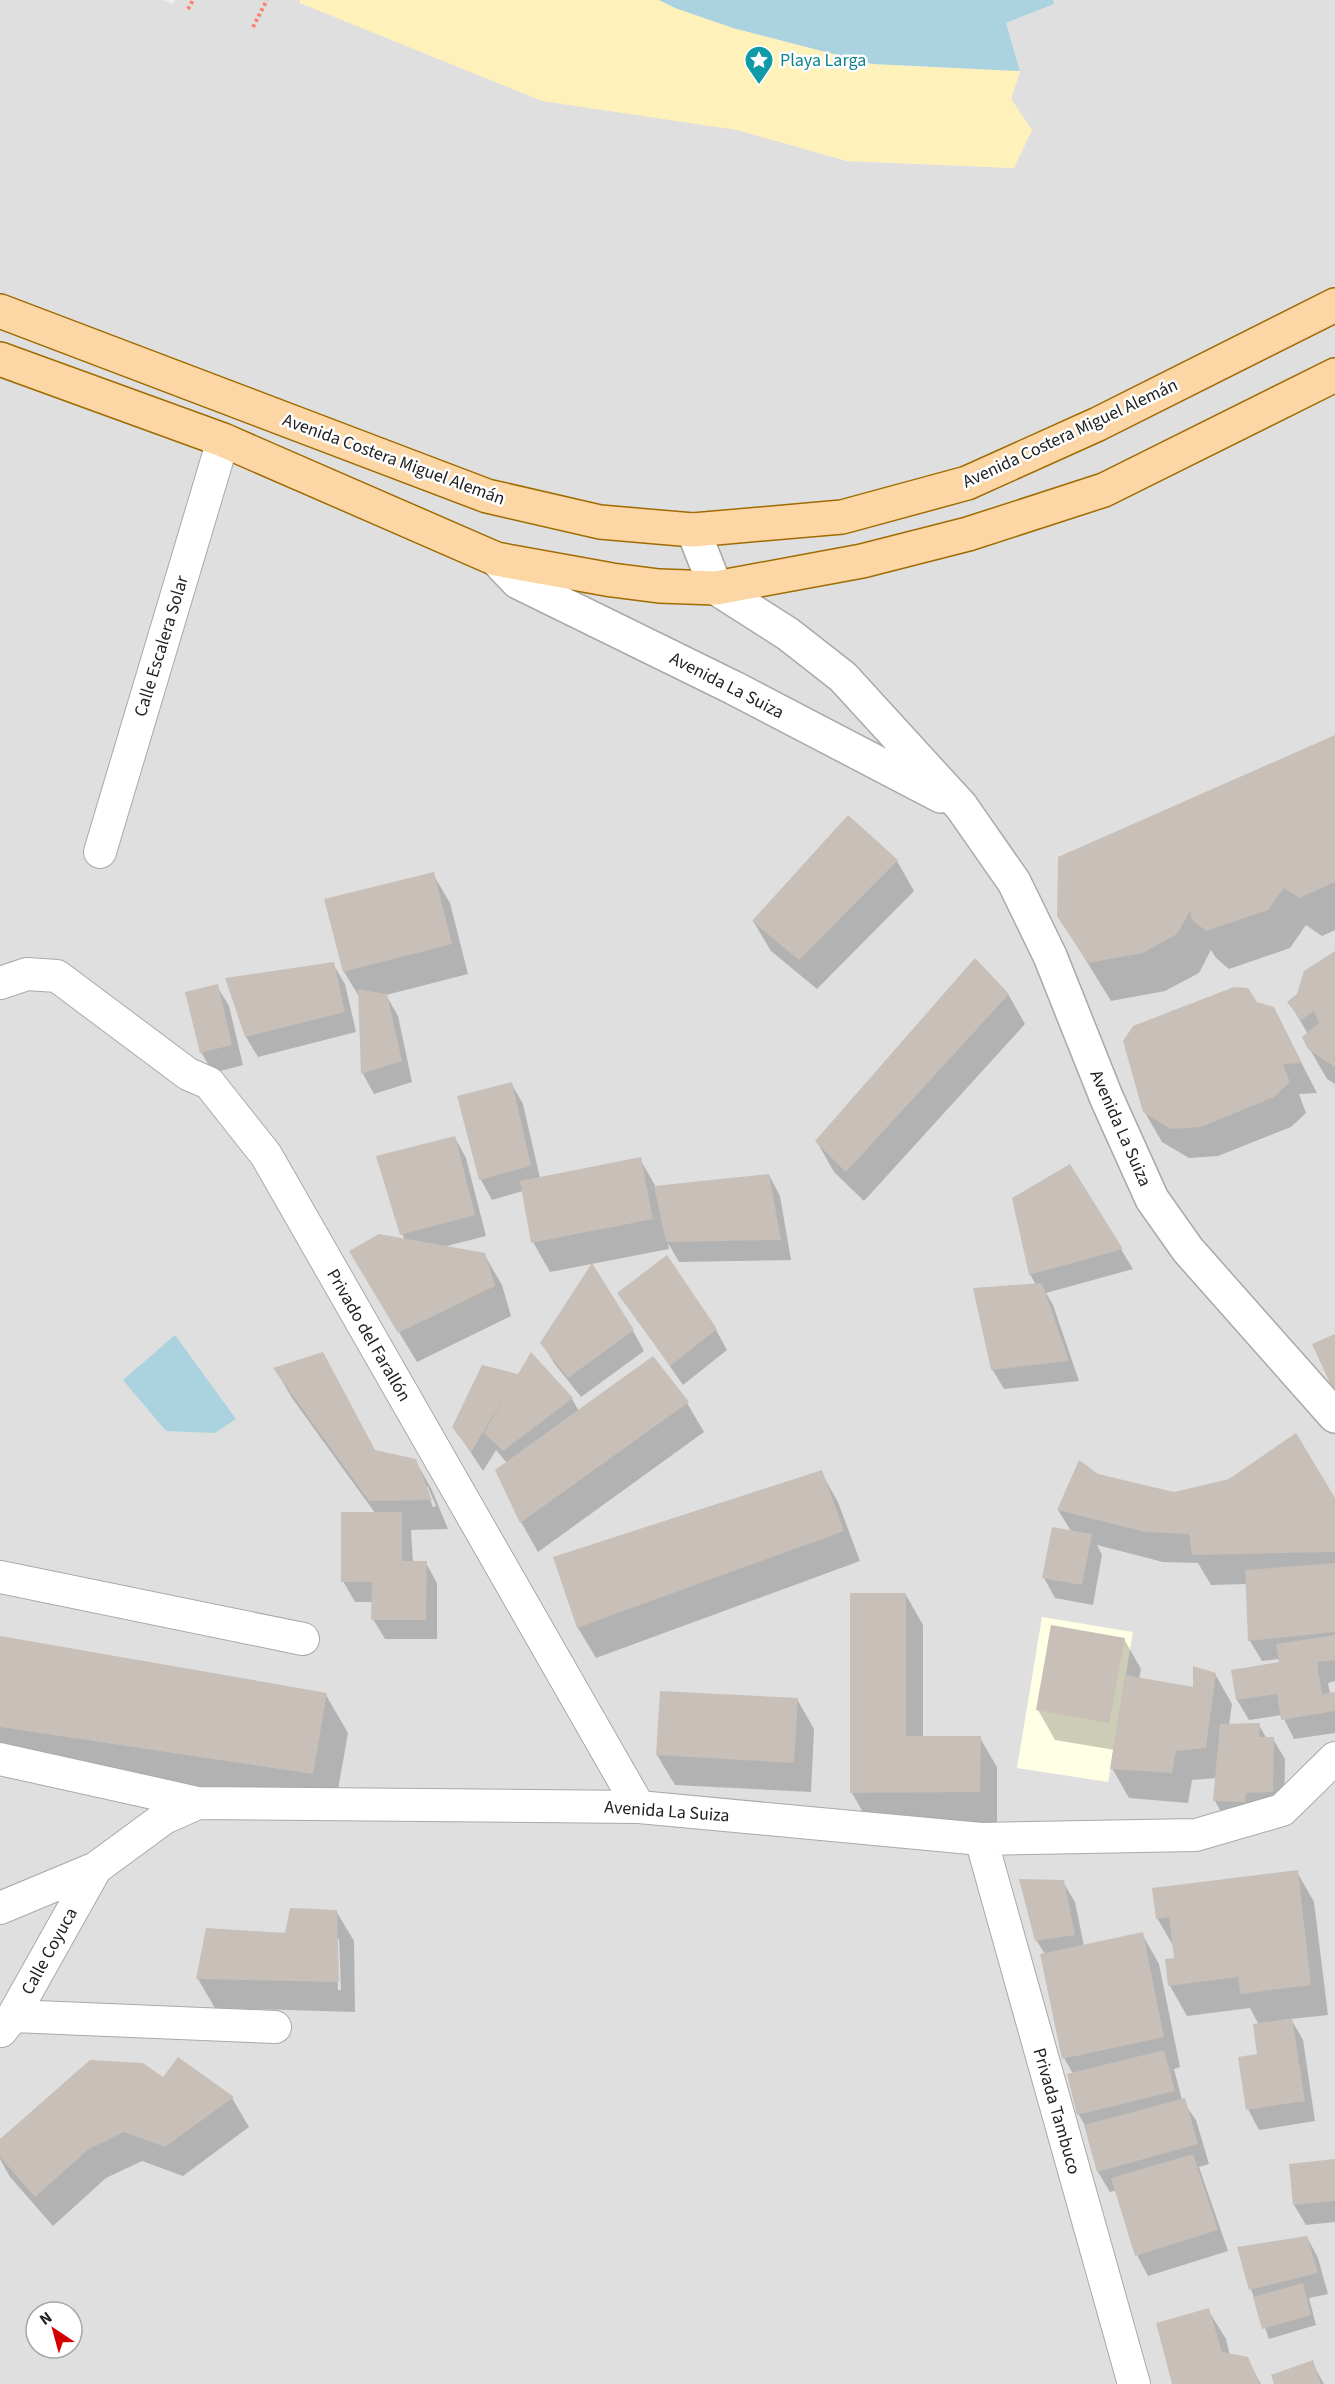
<svg xmlns="http://www.w3.org/2000/svg" width="1335" height="2384" viewBox="0 0 1335 2384" font-family="'Source Sans 3',sans-serif">
  <style>
    .residential { fill: #e0dfdf; fill-rule: evenodd }
    .education { fill: #ffffe5 }
    .sand { fill: #fff1ba }
    .water { fill: #aad3df }
    .shadow { fill: #0003; fill-rule: evenodd }
    .building { fill: #c7bfb8 }
    .lines { fill: none; stroke-linecap: round; stroke-linejoin: round }
    .minor-casing { stroke: #a9a9a9; stroke-width: 34 }
    .tertiary-casing { stroke: #a9a9a9; stroke-width: 36 }
    .primary-casing { stroke: #a06b00; stroke-width: 36 }
    .path { stroke: #fa8072; stroke-width: 4; stroke-dasharray: 3 3; stroke-linecap: butt }
    .minor { stroke: #fff; stroke-width: 32 }
    .tertiary { stroke: #fff; stroke-width: 33 }
    .primary { stroke: #fcd6a4; stroke-width: 33 }
    .labels { text-anchor: middle; stroke-width: 5; stroke-linejoin: round; paint-order: stroke }
    .culture-label { font-size: 18px; fill: #0d838f; stroke: #fff; text-anchor: start }
    .street-label { font-size: 18px; fill: #222; stroke: #fff }
  </style>
  <rect width="100%" height="100%" fill="#f2efe9"/>
  <path class="residential" d="M0,0H163L172,4L175,0H300V3L847,161L1013,168L1032,130L1011,99L1020,71L1006,23L1054,4L1053,0H1335V2384H0ZM36,2312H72V2348H36Z"/>
  <path class="education" d="M1042,1617L1133,1632L1108,1782L1017,1768Z"/>
  <path class="sand" d="M300,0H659L675,8L733,28L872,64L1020,71L1011,99L1032,130L1014,168L847,161L737,130L542,101L300,3Z"/>
  <path class="water" d="M659,0H1053L1054,4L1006,23L1020,71L872,64L733,28L675,8Z
    M175,1335L236,1419L215,1433L166,1431L123,1380Z"/>
  <path class="shadow" d="M1335,736V930L1322,936L1306,925L1290,948L1229,969L1216,958L1211,950L1199,973L1165,991L1111,1001L1058,915Z
    M897,861L914,891L817,989L771,951L753,921Z
    M433,874L450,903L468,974L386,995L398,1016L412,1082L374,1094L363,1074L360,998L344,972Z
    M1335,953V1084L1327,1079L1309,1048L1308,1034L1289,1002L1299,995Z
    M333,964L345,984L356,1032L258,1057L246,1037Z
    M217,986L229,1006L243,1065L213,1073L201,1052Z
    M1008,994L1025,1024L864,1201L834,1172L817,1142Z
    M1256,1004L1273,1008L1317,1093L1299,1094L1306,1113L1291,1127L1218,1156L1189,1158L1162,1142L1144,1111Z
    M511,1083L523,1104L540,1178L640,1159L656,1187L769,1175L780,1196L791,1260L679,1262L668,1243L669,1249L550,1272L533,1242L523,1191L492,1200L481,1180L458,1097Z
    M455,1138L466,1158L486,1236L443,1247L484,1254L502,1285L511,1316L417,1362L368,1281L405,1240L402,1234Z
    M1070,1166L1133,1269L1046,1293L1053,1305L1079,1381L1004,1389L992,1369L1036,1285L1030,1274Z
    M619,1293L716,1330L727,1350L683,1385Z
    M633,1331L644,1351L581,1397L554,1363L542,1343Z
    M531,1354L572,1399L579,1411L687,1403L704,1432L538,1552L521,1522L507,1463L496,1450L483,1471L454,1427L519,1376Z
    M275,1369L375,1452L415,1460L432,1490L448,1529L411,1530L413,1563H426L437,1583V1639H385L373,1619V1602H355L343,1581L375,1513L292,1398ZM425,1487H428L436,1506L433,1507Z
    M821,1472L838,1502L860,1561L596,1658L578,1628L555,1558Z
    M1097,1475L1174,1493L1335,1501V1681L1328,1683L1330,1694L1335,1693V1733L1294,1739L1282,1715L1249,1720L1237,1700L1233,1672L1280,1664V1659L1262,1661L1250,1641L1247,1584L1211,1585L1198,1563L1163,1562L1097,1545L1102,1555L1093,1605L1055,1598L1044,1578L1071,1531L1058,1510Z
    M906,1595L923,1625V1738H980L997,1767V1822L869,1823L852,1793Z
    M0,1638L326,1695L348,1733L334,1812L10,1763L0,1745Z
    M1124,1639L1141,1669L1139,1679L1195,1689L1215,1674L1232,1704L1229,1725H1259L1267,1739H1273L1285,1759L1284,1812L1226,1821L1215,1801L1217,1778L1192,1780L1188,1803L1129,1798L1112,1768L1115,1750L1055,1740L1038,1710Z
    M797,1699L814,1729L811,1792L675,1785L657,1755Z
    M1297,1872L1314,1902L1328,2015L1291,2019L1303,2040L1315,2121L1259,2130L1248,2109L1259,2055V2025L1250,2008L1187,2016L1170,1986L1176,1960L1174,1947L1157,1918Z
    M1063,1882L1075,1902L1084,1946L1142,1934L1159,1964L1180,2067L1174,2069L1182,2100L1196,2120L1209,2164L1199,2167L1228,2251L1148,2276L1137,2255L1117,2190L1110,2192L1098,2172L1087,2129L1079,2115L1073,2074L1064,2058L1045,1954L1036,1940Z
    M336,1911L354,1941L355,2012L215,2008L198,1979ZM336,1939H339L341,1990H338Z
    M163,2079L232,2098L249,2127L183,2176L142,2161L106,2178L53,2226L10,2177L0,2159V2141Z
    M1335,2161V2222L1306,2225L1294,2205L1291,2166Z
    M1307,2237L1318,2258L1328,2294L1309,2298L1316,2325L1269,2339L1251,2289Z
    M1208,2310L1226,2339L1230,2356L1247,2359L1261,2384H1174Z
    M1312,2362L1324,2384H1275Z"/>
  <path class="building" d="M1335,735V882L1299,898L1284,888L1268,910L1206,931L1192,920L1190,911L1177,934L1143,953L1088,963L1057,916L1058,857Z
    M848,815L898,860L799,960L752,921Z
    M434,872L452,944L343,972L324,899Z
    M1335,951V1067L1308,1049L1302,1037L1319,1023L1314,1011L1301,1020L1287,1002L1297,994L1304,971Z
    M975,958L1009,994L846,1172L815,1141Z
    M334,962L345,1012L245,1037L225,978Z
    M218,984L232,1045L200,1053L185,992Z
    M1234,987L1248,988L1257,1002L1274,1007L1302,1063L1283,1064L1290,1082L1274,1097L1201,1127L1171,1129L1143,1112L1123,1041L1133,1026Z
    M358,989L387,994L402,1061L361,1074Z
    M512,1082L531,1166L479,1180L457,1096Z
    M455,1136L475,1215L400,1235L376,1156Z
    M641,1157L653,1219L531,1243L520,1181Z
    M1070,1164L1123,1249L1029,1275L1012,1198Z
    M769,1174L781,1240L666,1242L654,1186Z
    M379,1234L485,1253L495,1286L398,1333L349,1251Z
    M667,1255L717,1329L670,1366L617,1293Z
    M592,1263L634,1330L568,1378L540,1343Z
    M1042,1283L1069,1361L991,1370L973,1288Z
    M1335,1334V1394L1312,1344Z
    M323,1352L375,1450L416,1459L432,1500L369,1501L273,1368Z
    M531,1352L573,1398L503,1451L484,1433L506,1394L471,1452L452,1427L482,1365L518,1374Z
    M653,1356L689,1402L520,1523L495,1470Z
    M1296,1433L1335,1498V1552L1192,1555L1189,1534L1145,1532L1057,1510L1079,1460L1098,1474L1174,1492L1229,1479Z
    M822,1470L844,1531L577,1628L553,1557Z
    M341,1512H402V1561H427L426,1620H371L372,1582H341Z
    M1052,1527L1092,1534L1082,1585L1042,1578Z
    M1335,1563V1632L1248,1641L1245,1570Z
    M850,1593H906V1736H981L980,1792L850,1793Z
    M1051,1625L1125,1638L1109,1723L1036,1710Z
    M1335,1635V1660L1317,1662L1322,1694L1335,1692V1711L1281,1720L1277,1694L1236,1700L1231,1670L1279,1662L1276,1644Z
    M0,1636L327,1693L313,1774L0,1727Z
    M1193,1666L1216,1673L1206,1748L1176,1751L1172,1773L1110,1769L1125,1675L1193,1687Z
    M660,1691L798,1698L794,1763L656,1755Z
    M1260,1723L1259,1737H1274L1273,1792L1246,1793L1245,1802L1213,1801L1220,1724Z
    M1298,1870L1311,1985L1240,1994L1238,1977L1168,1986L1165,1959L1174,1958L1169,1917L1156,1919L1152,1888Z
    M1019,1879L1064,1880L1075,1935L1035,1941Z
    M290,1908L337,1910L339,1982L196,1979L206,1928L285,1933Z
    M1143,1932L1164,2037L1062,2059L1040,1954Z
    M1292,2018L1305,2101L1246,2110L1238,2057L1257,2054L1253,2024Z
    M1164,2050L1175,2091L1077,2115L1067,2074Z
    M178,2057L234,2097L165,2147L124,2132L89,2149L35,2197L0,2157V2139L90,2060L143,2063L163,2077Z
    M1185,2098L1198,2144L1097,2172L1084,2125Z
    M1193,2154L1218,2230L1135,2256L1111,2178Z
    M1335,2159V2201L1293,2205L1289,2164Z
    M1307,2236L1318,2273L1249,2290L1237,2247Z
    M1303,2283L1311,2315L1262,2329L1253,2297Z
    M1209,2308L1222,2352L1248,2357L1260,2384H1172L1156,2323Z
    M1313,2360L1321,2384H1274L1271,2375Z"/>
  <g class="lines">
    <g class="minor-casing">
      <path id="minor" d="M100,852L223,440
        M0,983L27,974L57,976L188,1074L209,1083L266,1155L639,1807
        M0,1577L303,1639
        M0,1759L198,1803
        M981,1839L1134,2384
        M0,1908L96,1868L164,1818L198,1803L639,1807L981,1839L1196,1835L1282,1810L1335,1758
        M13,2016L275,2027
        M1,2031L13,2016L96,1868"/>
    </g>
    <g class="tertiary-casing">
      <path id="tertiary" d="M693,530L716,588L788,634L843,677L961,806L1014,882L1050,956L1107,1099L1152,1199L1188,1250L1335,1416
        M496,559L518,582L734,688L941,796"/>
    </g>
    <g class="primary-casing">
      <path id="primary" d="M0,311L487,496L600,522L693,530L842,517L967,483L1098,424L1335,305
        M0,359L223,440L496,559L612,580L659,586L716,588L862,561L968,534L1104,490L1335,375"/>
    </g>
    <path class="path" d="M188,9L193,0
      M253,27L267,0"/>
    <use href="#minor" class="minor"/>
    <use href="#tertiary" class="tertiary"/>
    <use href="#primary" class="primary"/>
  </g>
  <defs>
    <g id="sight-pin" transform="scale(1.5)"><path d="M0 17L-7.5 6A9.5 9.5 0 1 1 7.5 6Z" fill="#0f9aa8" stroke="#fff"/><path d="M0-6L1.8-2.2L6-1.7L2.9 1.2L3.7 5.4L0 3.3L-3.7 5.4L-2.9 1.2L-6-1.7L-1.8-2.2Z" fill="#fff"/></g>
  </defs>
  <g fill-rule="evenodd">
    <use href="#sight-pin" x="759" y="60"/>
  </g>
  <g class="labels">
    <g class="culture-label">
      <text x="780" y="66">Playa Larga</text>
    </g>
    <g class="street-label">
      <text transform="translate(1070 433) rotate(-25)" y="6">Avenida Costera Miguel Alemán</text>
      <text transform="translate(394 459) rotate(20)" y="6">Avenida Costera Miguel Alemán</text>
      <text transform="translate(161 646) rotate(-73)" y="6">Calle Escalera Solar</text>
      <text transform="translate(727 685) rotate(27)" y="6">Avenida La Suiza</text>
      <text transform="translate(1121 1128) rotate(66)" y="6">Avenida La Suiza</text>
      <text transform="translate(369 1335) rotate(60)" y="6">Privado del Farallón</text>
      <text transform="translate(667 1811) rotate(4)" y="6">Avenida La Suiza</text>
      <text transform="translate(49 1951) rotate(-61)" y="6">Calle Coyuca</text>
      <text transform="translate(1057 2111) rotate(74)" y="6">Privada Tambuco</text>
    </g>
  </g>
  <g transform="translate(54 2330) rotate(324)"><circle r="28" fill="#ffffff" stroke="#a7a7a7" stroke-width="1.5"/>
  <path d="M0-4.5L10 22L0 15L-10 22Z" fill="#d40000"/>
  <text y="-9" font-size="16" font-weight="bold" text-anchor="middle" fill="#222222">N</text>
  </g>
</svg>
